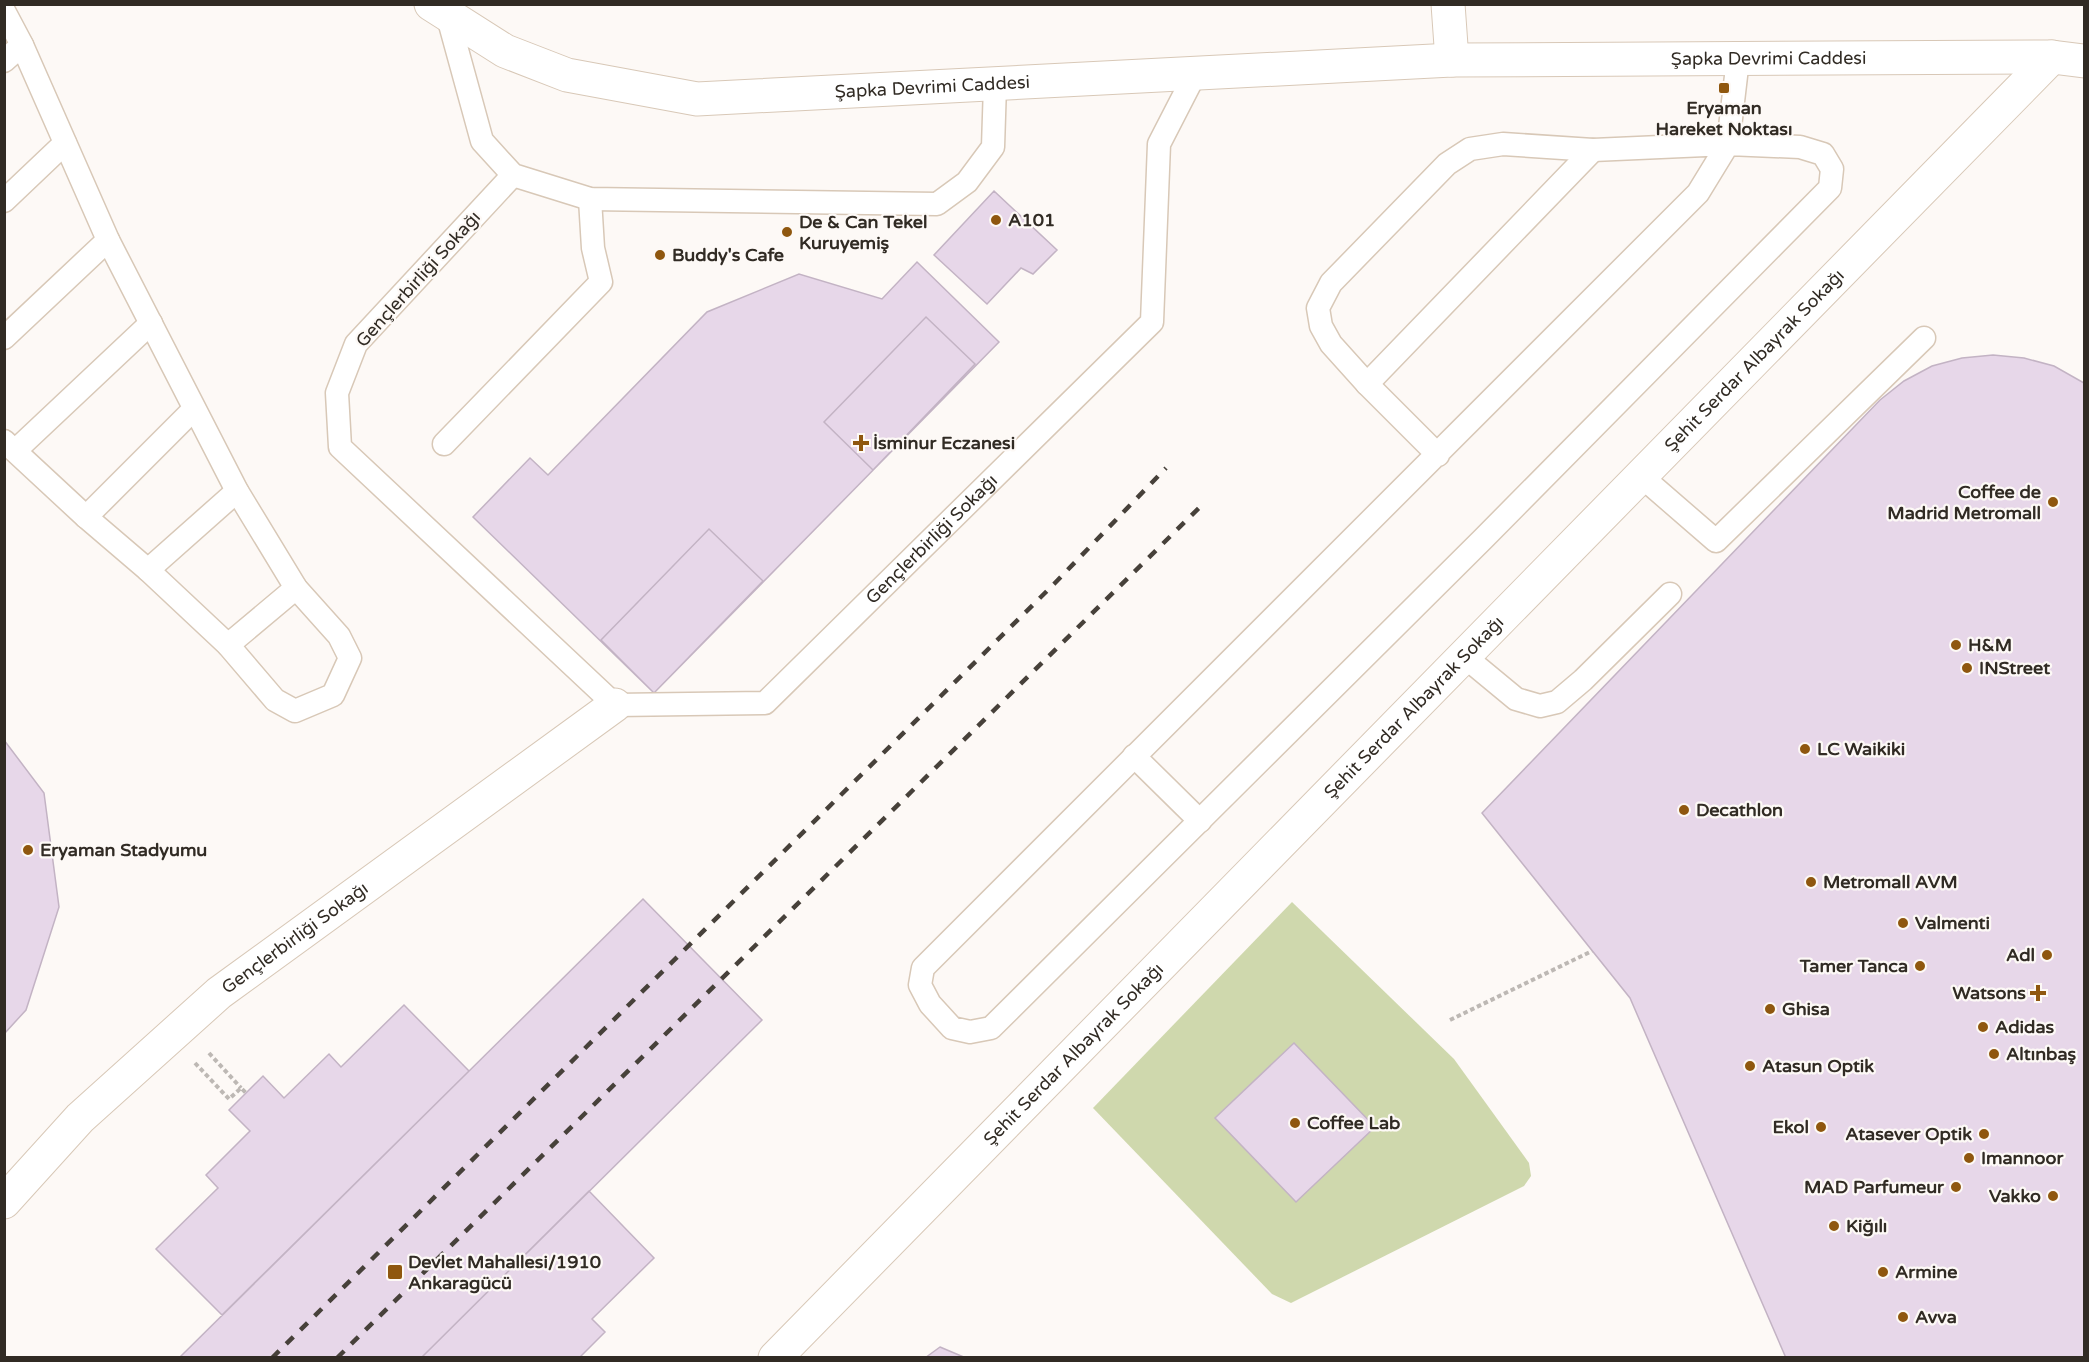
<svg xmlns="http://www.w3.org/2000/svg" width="2089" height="1362" viewBox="0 0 2089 1362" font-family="'Varela Round',sans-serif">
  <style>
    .green { fill: #cfd8ad }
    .building { fill: #e7d7e9; stroke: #c3b3c4; stroke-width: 1.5 }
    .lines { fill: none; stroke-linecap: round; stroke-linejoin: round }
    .service-casing { stroke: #d8c8b7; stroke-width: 25 }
    .minor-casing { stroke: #d8c8b7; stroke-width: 35 }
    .primary-casing { stroke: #d8c8b7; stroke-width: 35 }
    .path { stroke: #bdb8b4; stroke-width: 4; stroke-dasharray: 4.5 3; stroke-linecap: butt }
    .service { stroke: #fff; stroke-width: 22 }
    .minor { stroke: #fff; stroke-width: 33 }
    .primary { stroke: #fff; stroke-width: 33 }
    .rail { stroke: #47413a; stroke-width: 4.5; stroke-dasharray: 10 10; stroke-linecap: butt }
    .poi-dot { fill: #8f570f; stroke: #fdf9f6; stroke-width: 2 }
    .labels { text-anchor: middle; stroke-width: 4.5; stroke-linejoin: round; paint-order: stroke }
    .street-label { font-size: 18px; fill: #312b24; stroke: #fdf9f6 }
    .poi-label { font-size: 18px; font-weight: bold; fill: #312b24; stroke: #fdf9f6; text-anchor: start }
  </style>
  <rect width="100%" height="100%" fill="#fdf9f6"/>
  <path class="green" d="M1292,902L1454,1059L1529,1163L1531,1176L1524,1186L1291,1303L1272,1294L1093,1108Z"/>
  <path class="building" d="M994,191L1057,250L1033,274L1021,268L987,304L934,255Z
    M917,262L999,342L654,693L473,517L530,458L548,475L707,312L799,274L882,299Z
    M926,317L975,364L873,470L824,422Z
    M1993,355L2024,358L2054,366L2084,383V1358H1786L1630,998L1482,813L1880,400L1904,381L1932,366L1962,358Z
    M709,529L763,581L654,693L601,640Z
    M4,740L44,793L59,907L26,1010L4,1034Z
    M643,899L762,1020L421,1358H179Z
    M404,1005L469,1071L222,1315L156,1249L218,1188L206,1175L250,1131L229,1110L263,1076L284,1098L329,1054L341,1067Z
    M1294,1043L1375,1127L1296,1202L1215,1118Z
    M589,1191L654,1258L592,1319L605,1332L579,1358H421Z
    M940,1347L966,1358H925Z"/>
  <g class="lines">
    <g class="service-casing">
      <g id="service">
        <path d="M4,11L22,45L108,240L237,491L296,588L339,636L350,658L333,695L295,711L275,700L228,645L148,570L86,517L4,441"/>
        <path d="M448,17L482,141L513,175L590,199L937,204L967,182L993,147L995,85"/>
        <path d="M4,61L22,45"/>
        <path id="s1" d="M513,175L356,344L337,393L340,447L615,705L765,703L1152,322L1159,144L1195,74"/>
        <path d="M4,201L65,143"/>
        <path d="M4,338L108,240"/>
        <path d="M1367,384L1593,150"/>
        <path d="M444,444L601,282L593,248L590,199"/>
        <path d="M16,450L151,323"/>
        <path d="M1438,455L1367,384L1331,344L1321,326L1318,308L1331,283L1447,164L1470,149L1503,144L1593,150L1728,144L1800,147L1823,154L1832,169L1830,188L1483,539L991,1028L970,1032L952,1028L930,1004L920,985L923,968C1181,709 1441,452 1698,193L1728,144L1738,59"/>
        <path d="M1641,476L1716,541L1924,338"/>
        <path d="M86,517L194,409"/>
        <path d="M148,570L237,491"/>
        <path d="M228,645L296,588"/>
        <path d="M1464,656L1516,699L1540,706L1557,702L1583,680L1670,594"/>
        <path d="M1134,756L1200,821"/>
      </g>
    </g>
    <g class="minor-casing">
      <g id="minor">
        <path id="s2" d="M4,1202L80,1118L219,993L615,705"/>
        <path id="s3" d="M775,1358L2052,57"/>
      </g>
    </g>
    <g class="primary-casing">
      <g id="primary">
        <path id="s4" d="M431,4L505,51L567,75L697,99L1452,60L2052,57L2084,61"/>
        <path d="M1448,4L1452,60"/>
      </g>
    </g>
    <path class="path" d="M1450,1020L1592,951
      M209,1053L241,1088
      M195,1063L229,1099L241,1088L246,1093"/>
    <use href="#service" class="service"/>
    <use href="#minor" class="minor"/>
    <use href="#primary" class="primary"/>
    <path class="rail" d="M272,1358L1054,584L1166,468
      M337,1358L1201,506"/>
  </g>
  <g class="poi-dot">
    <rect x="1718" y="82" width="12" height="12" rx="3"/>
    <circle cx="996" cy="220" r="6"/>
    <circle cx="787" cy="232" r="6"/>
    <circle cx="660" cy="255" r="6"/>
    <path d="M858 434h6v6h6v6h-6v6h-6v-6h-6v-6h6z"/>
    <circle cx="2053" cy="502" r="6"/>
    <circle cx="1956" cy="645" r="6"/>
    <circle cx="1967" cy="668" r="6"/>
    <circle cx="1805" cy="749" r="6"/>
    <circle cx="1684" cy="810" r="6"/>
    <circle cx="28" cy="850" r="6"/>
    <circle cx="1811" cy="882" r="6"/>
    <circle cx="1903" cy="923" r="6"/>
    <circle cx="2047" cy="955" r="6"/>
    <circle cx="1920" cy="966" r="6"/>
    <path d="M2035 984h6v6h6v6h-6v6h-6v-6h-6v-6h6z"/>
    <circle cx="1770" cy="1009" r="6"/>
    <circle cx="1983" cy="1027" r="6"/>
    <circle cx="1994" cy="1054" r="6"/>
    <circle cx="1750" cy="1066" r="6"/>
    <circle cx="1295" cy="1123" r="6"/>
    <circle cx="1821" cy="1127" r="6"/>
    <circle cx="1984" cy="1134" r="6"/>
    <circle cx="1969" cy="1158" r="6"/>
    <circle cx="1956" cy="1187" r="6"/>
    <circle cx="2053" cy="1196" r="6"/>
    <circle cx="1834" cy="1226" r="6"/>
    <rect x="387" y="1264" width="16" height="16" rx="3"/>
    <circle cx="1883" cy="1272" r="6"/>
    <circle cx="1903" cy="1317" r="6"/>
  </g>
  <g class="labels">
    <g class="street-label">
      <text dy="6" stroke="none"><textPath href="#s4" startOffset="1359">Şapka Devrimi Caddesi</textPath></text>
      <text dy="6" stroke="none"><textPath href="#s4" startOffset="522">Şapka Devrimi Caddesi</textPath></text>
      <text transform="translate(418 279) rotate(-48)" y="6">Gençlerbirliği Sokağı</text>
      <text dy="6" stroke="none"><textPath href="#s3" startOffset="1398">Şehit Serdar Albayrak Sokağı</textPath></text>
      <text dy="6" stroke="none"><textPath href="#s1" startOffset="1098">Gençlerbirliği Sokağı</textPath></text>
      <text dy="6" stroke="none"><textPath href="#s3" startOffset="912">Şehit Serdar Albayrak Sokağı</textPath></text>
      <text dy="6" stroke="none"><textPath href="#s2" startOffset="394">Gençlerbirliği Sokağı</textPath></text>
      <text dy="6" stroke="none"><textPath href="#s3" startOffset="426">Şehit Serdar Albayrak Sokağı</textPath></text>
    </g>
    <g class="poi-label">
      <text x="1724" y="114" text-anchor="middle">Eryaman<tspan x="1724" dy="21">Hareket Noktası</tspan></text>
      <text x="1008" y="226">A101</text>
      <text x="799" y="228">De &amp; Can Tekel<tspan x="799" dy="21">Kuruyemiş</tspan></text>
      <text x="672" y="261">Buddy's Cafe</text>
      <text x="873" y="449">İsminur Eczanesi</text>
      <text x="2041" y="498" text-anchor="end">Coffee de<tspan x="2041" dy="21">Madrid Metromall</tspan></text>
      <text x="1968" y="651">H&amp;M</text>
      <text x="1979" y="674">INStreet</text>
      <text x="1817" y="755">LC Waikiki</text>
      <text x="1696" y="816">Decathlon</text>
      <text x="40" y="856">Eryaman Stadyumu</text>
      <text x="1823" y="888">Metromall AVM</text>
      <text x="1915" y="929">Valmenti</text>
      <text x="2035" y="961" text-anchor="end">Adl</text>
      <text x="1908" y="972" text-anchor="end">Tamer Tanca</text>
      <text x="2026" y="999" text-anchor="end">Watsons</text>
      <text x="1782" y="1015">Ghisa</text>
      <text x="1995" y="1033">Adidas</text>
      <text x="2006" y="1060">Altınbaş</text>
      <text x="1762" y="1072">Atasun Optik</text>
      <text x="1307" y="1129">Coffee Lab</text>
      <text x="1809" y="1133" text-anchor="end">Ekol</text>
      <text x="1972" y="1140" text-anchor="end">Atasever Optik</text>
      <text x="1981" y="1164">Imannoor</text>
      <text x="1944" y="1193" text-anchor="end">MAD Parfumeur</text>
      <text x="2041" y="1202" text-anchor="end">Vakko</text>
      <text x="1846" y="1232">Kiğılı</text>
      <text x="408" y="1268">Devlet Mahallesi/1910<tspan x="408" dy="21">Ankaragücü</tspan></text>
      <text x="1895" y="1278">Armine</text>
      <text x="1915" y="1323">Avva</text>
    </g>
  </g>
  <rect width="2089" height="1362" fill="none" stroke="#312b24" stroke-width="12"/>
</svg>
